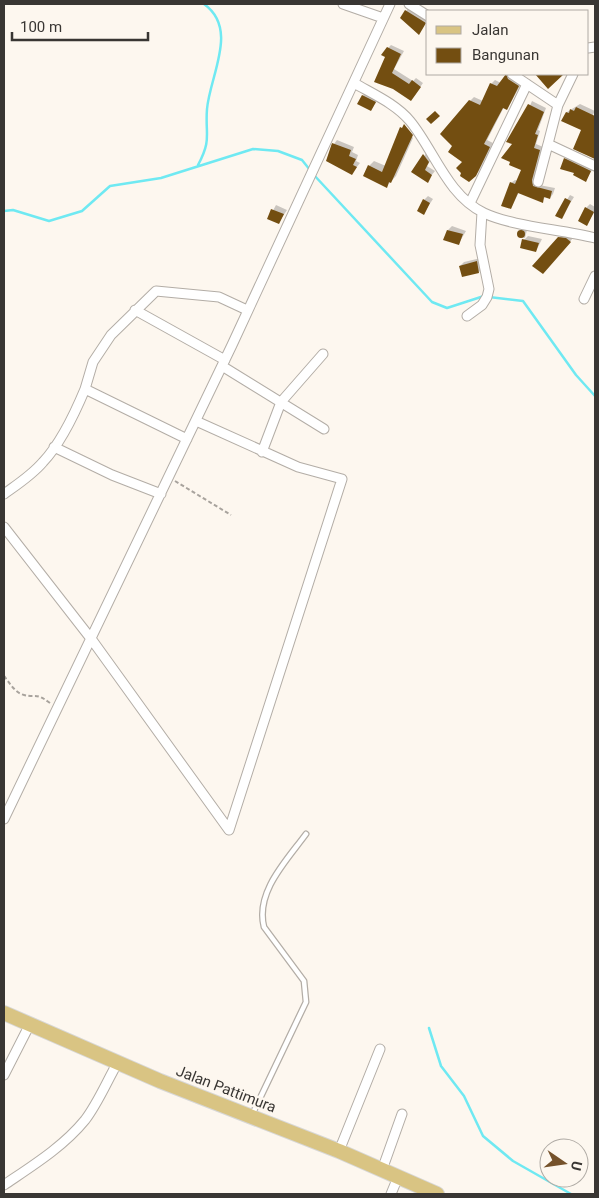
<svg xmlns="http://www.w3.org/2000/svg" width="599" height="1198" viewBox="0 0 599 1198" font-family="Roboto,sans-serif">
  <style>
    .shadow { fill: #0003 }
    .lines { fill: none; stroke-linecap: round; stroke-linejoin: round }
    .stream { stroke: #6fe9f2; stroke-width: 2.5 }
    .building { fill: #734e11 }
    .service-casing { stroke: #b3ada6; stroke-width: 7 }
    .minor-casing { stroke: #b3ada6; stroke-width: 11 }
    .primary-casing { stroke: #d7d7d6; stroke-width: 16 }
    .path { stroke: #a8a39d; stroke-width: 2; stroke-dasharray: 4 2.5; stroke-linecap: butt }
    .service { stroke: #fff; stroke-width: 4.5 }
    .minor { stroke: #fff; stroke-width: 9 }
    .primary { stroke: #d9c483; stroke-width: 14 }
    .labels { text-anchor: middle; stroke-width: 5; stroke-linejoin: round; paint-order: stroke }
    .street-label { font-size: 15px; fill: #393633; stroke: #fdf7ef }
  </style>
  <rect width="100%" height="100%" fill="#fdf7ef"/>
  <path class="shadow" d="M409,7L428,19L419,33L401,18Z
    M391,45L404,51L394,69L413,81L416,78L423,83L414,96L393,88L387,57L388,48Z
    M507,74H511L522,82L510,104L504,107L487,140L493,143L479,171L475,176L463,162L470,101L474,97L483,101L491,84L495,80L501,83Z
    M366,92L379,98L371,110L363,95Z
    M532,101L546,108L538,130L540,131L536,144L543,147L535,179L539,185L555,188L553,194L550,198L546,196L542,201L519,192L511,208V183L515,180L518,181L523,170L514,143Z
    M580,104L595,111L588,124L595,127V159L574,148L583,129L567,112Z
    M404,125L413,138L396,176L386,187L369,166L374,161L386,166Z
    M337,140L354,147L352,152L358,155L356,161L360,163L352,173L334,144Z
    M427,152L432,158L427,166L435,171L427,181L413,172Z
    M568,155L594,167L586,180L575,172L565,159Z
    M570,195L574,197L561,218L557,215Z
    M428,196L433,199L423,214L424,200Z
    M590,204L595,207V211L587,224L586,208Z
    M276,205L287,210L279,222L269,218Z
    M452,226L466,231L459,243L448,230Z
    M522,229L527,230L525,238L519,236Z
    M563,234L573,238L547,269L559,238Z
    M528,236L542,239L536,251L524,240Z
    M481,258L483,268L479,272L460,266L464,262Z"/>
  <g class="lines">
    <path class="stream" d="M198,165C212,139 205,135 207,109C210,75 239,29 204,4
      M313,174L432,302L447,308L484,296
      M4,211L13,210L49,221L82,211L110,186L161,178L253,149L278,151L302,160L310,170
      M489,297L523,301L576,375L595,396
      M429,1028L441,1066L464,1096L483,1136L513,1161L571,1194"/>
  </g>
  <path class="building" d="M405,10L426,23L419,35L400,18Z
    M387,47L401,54L392,73L409,84L412,80L421,87L411,101L393,89L374,82L385,57L381,55Z
    M506,74L508,79L519,86L507,110L503,108L496,121L484,144L490,147L476,176L469,182L460,176L461,173L456,168L462,162L448,152L452,146L440,134L469,100L480,105L490,83L497,86Z
    M535,74H564L548,89Z
    M362,95L376,102L371,111L357,104Z
    M528,104L544,112L535,134L538,135L534,148L540,150L532,180L533,186L552,191L550,199L544,197L543,203L518,193L511,209L501,206L510,182L515,184L521,170L509,165L510,162L501,158L512,144L506,142Z
    M576,107L595,116V159L573,149L581,130L561,121L566,112L569,113L570,109L574,111Z
    M435,111L440,116L431,124L426,119Z
    M404,124L413,135L391,183L389,182L387,188L363,176L368,165L382,172L400,127L402,128Z
    M332,143L351,150L349,156L356,159L353,165L357,167L352,175L326,161Z
    M423,154L429,162L425,170L432,175L428,183L411,172Z
    M564,158L591,171L586,182L573,175L574,173L560,169Z
    M565,198L571,201L562,219L555,216Z
    M423,199L430,203L424,215L417,211Z
    M585,207L594,212L587,226L578,221Z
    M271,209L284,214L279,224L267,219Z
    M517 234a4 4 0 1 1 8 0a4 4 0 1 1-8 0Z
    M447,230L463,234L459,245L443,240Z
    M558,237L566,238L571,242L543,274L532,266Z
    M522,239L539,243L536,252L520,248Z
    M477,261L479,273L462,277L459,266Z"/>
  <g class="lines">
    <g class="service-casing">
      <path id="service" d="M252,1115L306,1002L304,981L264,927C255,892 287,860 306,834"/>
    </g>
    <g class="minor-casing">
      <path id="minor" d="M343,4L383,18
        M409,4L428,16
        M588,48L595,47
        M512,74L558,105L548,144L595,166
        M354,83C373,94 396,104 410,121C434,150 447,195 484,213C514,227 561,229 595,238
        M558,105L573,74
        M538,182L548,144
        M470,203L527,84
        M584,299L595,276
        M135,310L225,360
        M467,316L482,305L487,297L489,289L480,245L482,212
        M222,366L324,429
        M85,389L93,362L111,335L156,291L219,297L247,310
        M54,447L112,475L161,494
        M262,452L281,402L323,354
        M4,494C18,484 32,475 43,462C61,443 75,413 85,389L187,439
        M4,527L92,640L229,830L342,479L298,467L196,421
        M4,819L232,345L390,4
        M4,1075L30,1024
        M339,1151L380,1049
        M382,1170L402,1114
        M4,1185C32,1166 63,1147 85,1120C98,1103 107,1081 118,1062
        M391,1194L398,1177"/>
    </g>
    <g class="primary-casing">
      <path id="primary" d="M4,1013L160,1081L339,1151L437,1194"/>
    </g>
    <path class="path" d="M175,481L231,515
      M4,676C9,682 15,693 24,695C37,698 35,692 50,703"/>
    <use href="#service" class="service"/>
    <use href="#minor" class="minor"/>
    <use href="#primary" class="primary"/>
  </g>
  <g class="labels">
    <g class="street-label">
      <text transform="translate(226 1089) rotate(21)" y="5">Jalan Pattimura</text>
    </g>
  </g>
  <rect width="599" height="1198" fill="none" stroke="#393633" stroke-width="10"/>
  <rect x="426" y="10" width="162" height="65" fill="#fdf7ef" stroke="#afaaa4"/>
  <rect x="436" y="26" width="25" height="8" fill="#d9c483" stroke="#afaaa4"/>
  <text x="472" y="35" font-size="15" fill="#393633">Jalan</text>
  <rect x="436" y="48" width="25" height="15" fill="#734e11" stroke="#afaaa4"/>
  <text x="472" y="60" font-size="15" fill="#393633">Bangunan</text>
  <g transform="translate(564 1163) rotate(103)"><circle r="24" fill="#fdf7ef" stroke="#afaaa4"/>
  <path d="M0-4L9 19L0 12L-9 19Z" fill="#75522b"/>
  <text y="-8" font-size="14" font-weight="bold" text-anchor="middle" fill="#393633">U</text>
  </g>
  <path d="M12 32v8h136v-8" fill="none" stroke="#393633" stroke-width="2.5"/>
  <text x="20" y="32" font-size="15" fill="#393633" stroke="#fdf7ef" stroke-width="4" paint-order="stroke">100 m</text>
</svg>
